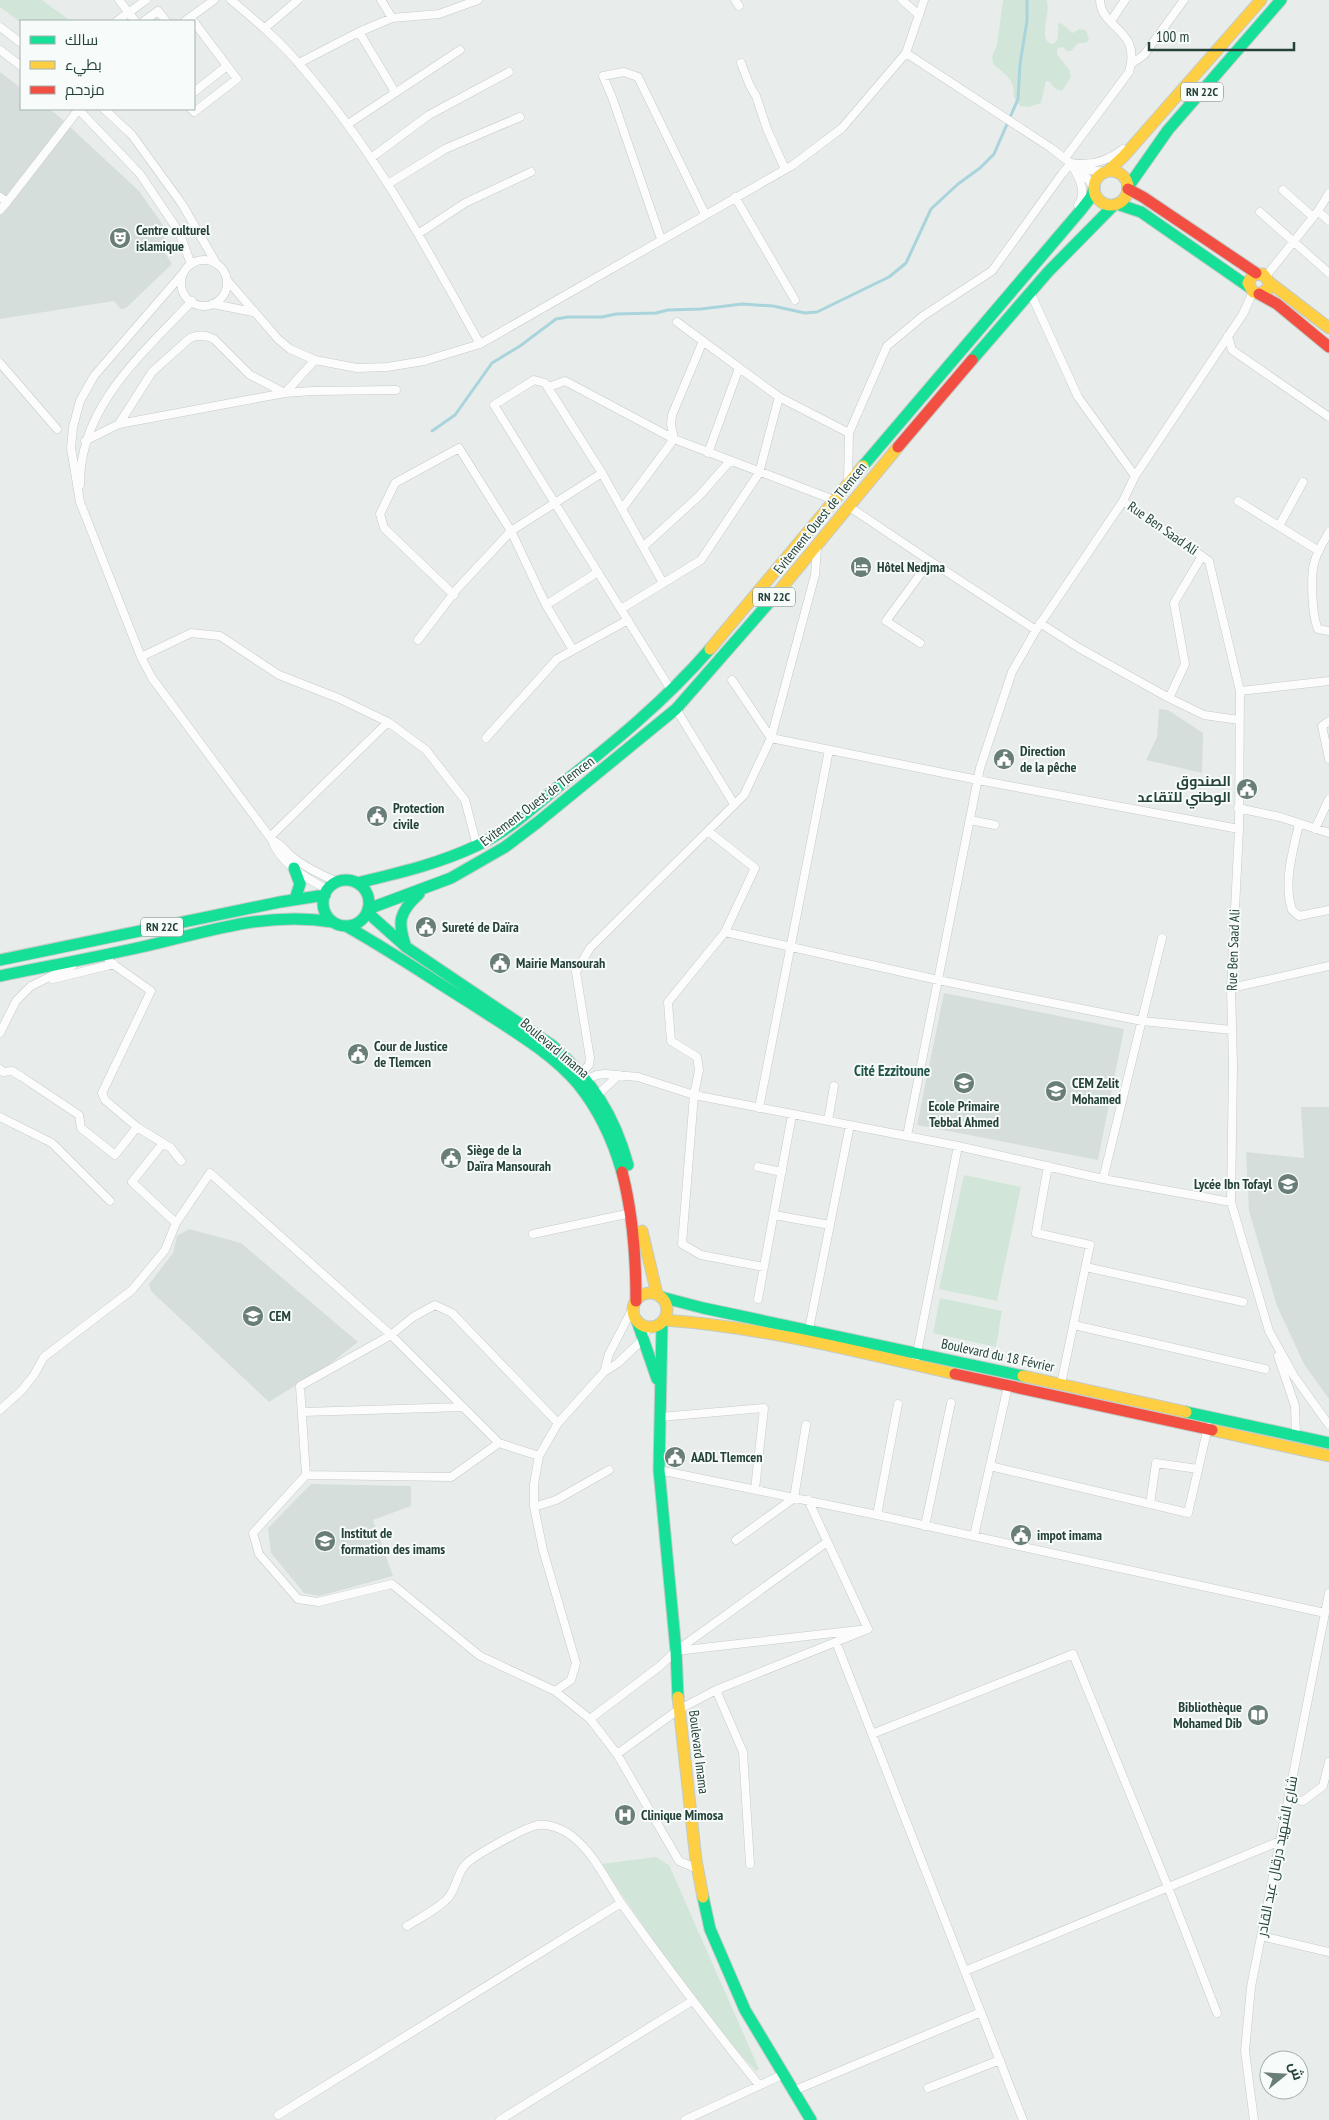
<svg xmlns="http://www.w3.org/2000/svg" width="1329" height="2120" viewBox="0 0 1329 2120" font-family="'PT Sans Narrow',Cairo,sans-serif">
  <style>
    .built { fill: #d6dedb }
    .green { fill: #d1e6d8 }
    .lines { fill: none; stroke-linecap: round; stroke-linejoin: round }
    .stream { stroke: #a9d4db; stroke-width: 3 }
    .street-casing { stroke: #c5cac8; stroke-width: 9 }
    .fast-casing { stroke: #c3cbc8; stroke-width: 13 }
    .slow-casing { stroke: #c3cbc8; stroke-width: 13 }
    .jam-casing { stroke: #c3cbc8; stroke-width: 13 }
    .street { stroke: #fcfcfc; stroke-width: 8 }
    .fast { stroke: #16e098; stroke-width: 11 }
    .slow { stroke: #ffcf43; stroke-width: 11 }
    .jam { stroke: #f24e42; stroke-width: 11 }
    .labels { text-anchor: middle; stroke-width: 4; stroke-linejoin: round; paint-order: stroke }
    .shield { fill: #f7fbf9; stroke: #637a73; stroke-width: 1 }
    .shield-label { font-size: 12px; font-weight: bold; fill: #24423a }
    .poi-label { font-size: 14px; font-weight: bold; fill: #24423a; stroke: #f7fbf9; text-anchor: start }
    .street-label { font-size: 14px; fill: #24423a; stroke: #f7fbf9 }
    .neighbourhood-label { font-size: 15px; font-weight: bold; fill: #1f5548; stroke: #f7fbf9 }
  </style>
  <rect width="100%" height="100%" fill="#e8edeb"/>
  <path class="built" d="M0,72L21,88V109H49L55,113L139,191L163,225L165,253L172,264L126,308L121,309L114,301L0,319Z
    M1159,709L1168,710L1203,733L1202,773L1146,760L1157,737Z
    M944,993L1124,1029L1098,1160L917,1125Z
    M1301,1107H1329V1399L1304,1364L1277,1306L1249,1211L1246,1152L1304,1158Z
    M189,1229L241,1243L358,1342L330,1364L269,1402L151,1291L149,1284L173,1253L177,1236Z
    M311,1484L411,1486V1506L373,1520L393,1576L319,1596L304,1593L271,1553L268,1528Z"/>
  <path class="green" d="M0,0H42L68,19L66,21H21V23L0,7Z
    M1003,0H1047C1050,14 1042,28 1046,40L1051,44L1055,43L1058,38V23L1062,24L1073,33L1079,29L1086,30L1089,40L1086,43H1078L1071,51H1067L1063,47L1058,48L1057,54L1070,71L1071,77L1062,91L1054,88L1050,82L1046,81L1041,103L1028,107L1020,106L1014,98C1014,78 1007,76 993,64L992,56L997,45Z
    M964,1175L1021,1187L997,1301L939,1289Z
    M940,1298L1002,1311L996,1347L933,1333Z
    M656,1857L669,1865L759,2069L756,2071C696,2009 650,1934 601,1864Z"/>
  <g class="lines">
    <path class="stream" d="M432,431L455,415L492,363L520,346L556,319L568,317H602L616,314L656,313L668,310L701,309L742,304L773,306L805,313L817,312L889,277L906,263L931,209L958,184L980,168L994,154L1018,99L1020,64L1027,21V0"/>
    <g class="street-casing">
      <path id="street" d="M119,0L135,21
        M231,0C255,20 280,41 300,65C374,149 426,247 480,344
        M381,0L392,18
        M735,0L739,6
        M902,0L919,15
        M117,21L146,0
        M144,21L158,11L166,21
        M185,21L214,0
        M1111,21L1125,0
        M0,27L21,43
        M265,28L298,0
        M359,32L395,92
        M0,50L21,66
        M906,53L1051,148L1082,172L1094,187
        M299,63L359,32L392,18L439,14L478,0
        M741,63L750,86L756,96L767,129L785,169
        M1131,64L1144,55L1184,0
        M194,92L227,66
        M78,109L140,174L179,232L191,264
        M104,109L132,135L182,204L216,263
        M191,109L194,112L237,79L194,22
        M348,124L460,50
        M371,158L429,115L509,72
        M1065,158L1129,72C1142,28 1101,30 1100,0
        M1071,163C1090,166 1108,161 1123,149
        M1078,166L1089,170L1105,172
        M1073,167C1080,180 1087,192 1078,205
        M388,184L445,149L520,117
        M1283,190L1313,217
        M0,197L7,202L79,109
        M735,197L795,300
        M0,210L7,202
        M1318,211L1329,221
        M1260,212L1329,273
        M418,234L465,203L531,172
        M661,239L612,97L603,76L624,72L638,77L705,214
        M181 283a23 23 0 1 1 46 0a23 23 0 1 1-46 0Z
        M184,272L94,376L80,401L73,427L71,448L80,502L141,657L152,678L272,840C279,863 308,879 328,890
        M1266,276L1318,211L1329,193
        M227,280L278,339L290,349L315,360L357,368L387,367L424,361L480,344L793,165L842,128L906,53L924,0
        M1031,294L1078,397L1135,476
        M213,304L253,312
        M677,322L779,397L849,433L848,483
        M1228,336L1232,350L1329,417
        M0,363L57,429
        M549,387L565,381L674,439L834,500
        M119,424L152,372L190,338C199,334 206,335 214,339L250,375L285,393L315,360
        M849,433L887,346L923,316L992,271L1062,174L1071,163
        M85,441L119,424L285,393L312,391L396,390
        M708,453L739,368
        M80,485C79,407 142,354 192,301
        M1123,501L1209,561L1240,691L1239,829L1231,988L1233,1065L1231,1202L1269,1331L1294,1376L1329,1425
        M1238,501L1319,551
        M848,506L930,561L1036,630
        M622,509L674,439L671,424L672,415L703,341
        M1279,526L1303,482
        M1329,532C1324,541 1318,550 1315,560C1310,574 1312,616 1318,629L1329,631
        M643,547L699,496L730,461
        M817,548L815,575L771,738L978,780L1239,829
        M1202,556L1174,603L1185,664L1169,698L1204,715L1239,720
        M663,583L602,473L545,383L534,380L494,405L671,690
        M454,595L384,528L380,514L395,483L459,448L511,531L546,605L573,650
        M546,605L598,572
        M621,609L701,560L759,473L779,397
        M1040,623L1079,648L1169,698
        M418,640L457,589L511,531L602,473
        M920,643L886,621L930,561
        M141,657L191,633L220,636L279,675L338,698L388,722L426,750L465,800L477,846
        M1240,691L1329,681
        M676,709L734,804
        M1329,721L1322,726L1329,759
        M486,738L557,659L628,620
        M1238,808L1280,817L1329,833
        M970,820L995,825
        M1299,824C1293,851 1283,882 1292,910L1299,916L1329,910
        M1315,829L1329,799
        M708,831L755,868L725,932
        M270,837L388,722
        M272,840C280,843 284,849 290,855C304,867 321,875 338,882
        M53,979L114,964
        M1231,988L1329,966
        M0,1033L16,1001L31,986L72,966
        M0,1069L3,1072L12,1071L22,1077L79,1115L81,1128L115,1155L137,1127L105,1100L102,1093L151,991L110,962L106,954
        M581,1073L589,1065L590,1058L576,972L590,948L744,795L771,738L732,680
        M582,1081L597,1075L605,1074L638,1077L694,1095L958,1146L1103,1179L1231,1202
        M595,1097L619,1075
        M759,1108L829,750
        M0,1117L52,1143L110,1201
        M828,1121L834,1086
        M137,1127L171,1148L181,1161
        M907,1136L980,768L1012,672L1036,630L1123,501L1135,476L1243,314L1253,292
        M163,1143L132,1182L176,1223
        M1048,1166L1036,1233L1090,1245L1061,1384
        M758,1167L782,1172
        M1103,1179L1162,938
        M774,1215L830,1225
        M533,1234L631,1213
        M764,1267L701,1255L682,1244L694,1095L699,1070L697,1057L671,1041L668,1002L725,932L938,980L1142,1021L1232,1030
        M1086,1267L1243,1302
        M758,1299L792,1115
        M1074,1325L1265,1369
        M808,1334L850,1125
        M1278,1356L1295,1406L1296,1435
        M916,1358L958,1146
        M604,1372L609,1354L634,1306
        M0,1410L22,1390L34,1375L44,1357L132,1290L165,1250L176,1223L210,1173L391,1335L499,1443
        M303,1412L463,1407
        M660,1417L764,1408L755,1489
        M539,1456L499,1443L451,1477L306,1475L253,1533L259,1554L298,1599L318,1602L392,1584L480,1656L555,1691L571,1680L576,1663L543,1550L534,1507V1484L539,1456L558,1423L604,1372L618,1363L639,1343L649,1327
        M990,1466L1188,1513L1208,1427
        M659,1470L877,1515L1325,1613
        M306,1475L300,1386L391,1335L413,1317L435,1305L452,1313L558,1423
        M808,1500L868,1629
        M1150,1504L1156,1463L1198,1469
        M534,1507L556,1500L609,1470
        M877,1515L898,1404
        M925,1526L951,1403
        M974,1536L1008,1386
        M736,1540L794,1498L806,1425
        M836,1642L1023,2120
        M676,1651L827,1542
        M716,1690L743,1752L750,1864
        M555,1691L590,1719L617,1754L679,1861L698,1869
        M590,1719L660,1666L676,1651L868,1629L716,1690L678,1710L617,1754
        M872,1734L1073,1654L1168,1887L1217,2013
        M1288,1799L1303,1801L1323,1786L1329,1762
        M407,1926C420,1918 434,1911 445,1901C456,1892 456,1875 465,1865C474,1855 521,1830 534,1826C547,1822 563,1829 573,1837C596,1855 609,1887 626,1910C669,1970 713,2028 759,2085
        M1261,1936L1329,1952
        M965,1971L1280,1841
        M928,2088L1000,2060
        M793,2091L981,2012
        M278,2115L621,1903
        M500,2120L692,2001
        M685,2120L782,2075
        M1254,2120L1245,2051L1251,1987L1329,1593"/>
    </g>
    <g class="fast-casing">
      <path id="fast" d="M1128,187L1168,130L1281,0
        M1117,204L1141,212L1249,287
        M972,360L1048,272L1114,205
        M863,466L1081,210L1091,197L1094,189
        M294,868L300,884L295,899
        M323 903a23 23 0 1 1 46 0a23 23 0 1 1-46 0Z
        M357,883C398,873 438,864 476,846C507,832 533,808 559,786C612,744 665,701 710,649
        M368,909L451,878L505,847L538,822L676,709L774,597
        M367,912L406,947L553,1046C592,1081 614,1114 628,1165
        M346,926C389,950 430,978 472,1004C508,1028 550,1051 578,1084C599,1110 613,1140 622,1172
        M406,947C397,922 399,912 419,894
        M0,960L280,902L325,895
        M0,976C49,966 97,957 146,946C210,931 266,911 333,922
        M661,1297L703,1308L1023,1376
        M637,1321L657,1379
        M662,1323L659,1470L676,1651L678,1697
        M1186,1412L1329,1443
        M703,1897L710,1929L745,2010L811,2120"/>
    </g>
    <g class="slow-casing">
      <path id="slow" d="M1108,171L1124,156L1261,0
        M1094 188a17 17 0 1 1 34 0a17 17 0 1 1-34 0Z
        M1269,282L1268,289L1259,294L1253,292L1248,283L1253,275L1263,274L1269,282L1329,328
        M774,597L898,447
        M710,649L863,466
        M642,1231L657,1294
        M633 1310a17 17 0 1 1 34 0a17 17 0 1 1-34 0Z
        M664,1320C763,1327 859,1352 955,1374
        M1023,1376L1186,1412
        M1212,1430L1329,1456
        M678,1697L696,1860L703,1897"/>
    </g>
    <g class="jam-casing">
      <path id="jam" d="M1128,189L1143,197L1256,273
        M1259,294L1277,304L1329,347
        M898,447L972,360
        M622,1172C633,1214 636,1257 636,1301
        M955,1374L1212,1430"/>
    </g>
    <use href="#street" class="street"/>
    <use href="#fast" class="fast"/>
    <use href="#slow" class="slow"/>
    <use href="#jam" class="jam"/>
  </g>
  <defs>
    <g id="theatre-disc" transform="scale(1.125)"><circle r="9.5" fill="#697e78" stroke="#f7fbf9"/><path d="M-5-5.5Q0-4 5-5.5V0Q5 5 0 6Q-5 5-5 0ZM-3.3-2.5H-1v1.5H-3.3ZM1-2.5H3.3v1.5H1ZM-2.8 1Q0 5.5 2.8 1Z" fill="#fff"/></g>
    <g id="hotel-disc" transform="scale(1.125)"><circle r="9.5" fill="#697e78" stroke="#f7fbf9"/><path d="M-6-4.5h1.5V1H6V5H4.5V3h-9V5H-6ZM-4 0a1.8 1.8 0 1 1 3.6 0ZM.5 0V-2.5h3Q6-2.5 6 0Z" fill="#fff"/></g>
    <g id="civic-disc" transform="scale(1.125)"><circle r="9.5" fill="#697e78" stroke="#f7fbf9"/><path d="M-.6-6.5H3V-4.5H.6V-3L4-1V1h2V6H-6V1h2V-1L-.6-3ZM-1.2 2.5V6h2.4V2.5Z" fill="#fff"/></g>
    <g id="school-disc" transform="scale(1.125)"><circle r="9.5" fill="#697e78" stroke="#f7fbf9"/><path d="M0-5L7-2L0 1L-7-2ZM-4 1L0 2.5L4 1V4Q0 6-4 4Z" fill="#fff"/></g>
    <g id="university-disc" transform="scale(1.125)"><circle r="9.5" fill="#697e78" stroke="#f7fbf9"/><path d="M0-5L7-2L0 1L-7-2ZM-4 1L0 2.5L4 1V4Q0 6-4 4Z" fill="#fff"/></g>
    <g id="library-disc" transform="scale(1.125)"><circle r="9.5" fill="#697e78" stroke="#f7fbf9"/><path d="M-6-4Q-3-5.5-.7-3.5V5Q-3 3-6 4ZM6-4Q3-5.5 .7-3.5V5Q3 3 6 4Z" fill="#fff"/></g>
    <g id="hospital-disc" transform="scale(1.125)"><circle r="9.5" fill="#697e78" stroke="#f7fbf9"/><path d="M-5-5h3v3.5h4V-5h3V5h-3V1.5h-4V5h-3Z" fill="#fff"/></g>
  </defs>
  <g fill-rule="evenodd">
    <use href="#theatre-disc" x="120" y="238"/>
    <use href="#hotel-disc" x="861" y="567"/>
    <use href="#civic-disc" x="1004" y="759"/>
    <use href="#civic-disc" x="1247" y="789"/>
    <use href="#civic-disc" x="377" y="816"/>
    <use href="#civic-disc" x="426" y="927"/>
    <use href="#civic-disc" x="500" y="963"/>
    <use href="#civic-disc" x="358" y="1054"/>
    <use href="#school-disc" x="964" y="1083"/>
    <use href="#school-disc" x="1056" y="1091"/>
    <use href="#civic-disc" x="451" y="1158"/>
    <use href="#school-disc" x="1288" y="1184"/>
    <use href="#school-disc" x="253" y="1316"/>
    <use href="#civic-disc" x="675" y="1457"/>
    <use href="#civic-disc" x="1021" y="1535"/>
    <use href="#university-disc" x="325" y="1541"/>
    <use href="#library-disc" x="1258" y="1715"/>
    <use href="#hospital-disc" x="625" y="1815"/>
  </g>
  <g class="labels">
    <g class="shield">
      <rect x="1181" y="82.5" width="42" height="19" rx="4"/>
      <rect x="753" y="587.5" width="42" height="19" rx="4"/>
      <rect x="141" y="917.5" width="42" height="19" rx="4"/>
    </g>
    <g class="shield-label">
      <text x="1202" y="96">RN 22C</text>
      <text x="774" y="601">RN 22C</text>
      <text x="162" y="931">RN 22C</text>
    </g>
    <g class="poi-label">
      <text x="136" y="235">Centre culturel<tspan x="136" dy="16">islamique</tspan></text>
      <text x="877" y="572">Hôtel Nedjma</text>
      <text x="1020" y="756">Direction<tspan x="1020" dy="16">de la pêche</tspan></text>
      <text x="1231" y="786" text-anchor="end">الصندوق<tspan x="1231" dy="16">الوطني للتقاعد</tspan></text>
      <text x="393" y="813">Protection<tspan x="393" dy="16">civile</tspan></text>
      <text x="442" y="932">Sureté de Daïra</text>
      <text x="516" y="968">Mairie Mansourah</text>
      <text x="374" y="1051">Cour de Justice<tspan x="374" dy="16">de Tlemcen</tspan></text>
      <text x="1072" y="1088">CEM Zelit<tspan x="1072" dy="16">Mohamed</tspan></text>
      <text x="964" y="1111" text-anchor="middle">Ecole Primaire<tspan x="964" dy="16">Tebbal Ahmed</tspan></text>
      <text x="467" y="1155">Siège de la<tspan x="467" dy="16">Daïra Mansourah</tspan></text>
      <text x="1272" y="1189" text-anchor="end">Lycée Ibn Tofayl</text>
      <text x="269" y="1321">CEM</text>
      <text x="691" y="1462">AADL Tlemcen</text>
      <text x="341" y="1538">Institut de<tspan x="341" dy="16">formation des imams</tspan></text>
      <text x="1037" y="1540">impot imama</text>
      <text x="1242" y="1712" text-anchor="end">Bibliothèque<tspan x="1242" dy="16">Mohamed Dib</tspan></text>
      <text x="641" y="1820">Clinique Mimosa</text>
    </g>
    <g class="street-label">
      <text transform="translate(820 518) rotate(-51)" y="5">Evitement Ouest de Tlemcen</text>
      <text transform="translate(1163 528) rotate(35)" y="5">Rue Ben Saad Ali</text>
      <text transform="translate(537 801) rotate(-37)" y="5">Evitement Ouest de Tlemcen</text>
      <text transform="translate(1233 950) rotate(-88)" y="5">Rue Ben Saad Ali</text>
      <text transform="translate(555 1048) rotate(40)" y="5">Boulevard Imama</text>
      <text transform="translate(998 1355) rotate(12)" y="5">Boulevard du 18 Février</text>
      <text transform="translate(699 1752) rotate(83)" y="5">Boulevard Imama</text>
      <text transform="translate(1277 1856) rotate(-79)" y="5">شارع الشهيد درقال عبد القادر</text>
    </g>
    <g class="neighbourhood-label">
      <text x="892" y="1076">Cité Ezzitoune</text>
    </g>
  </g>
  <rect x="20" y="20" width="175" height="90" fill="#f7fbf9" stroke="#a3b1ad"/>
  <rect x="30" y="36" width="25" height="8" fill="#16e098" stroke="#a3b1ad"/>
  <text x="65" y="45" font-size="15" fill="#24423a">سالك</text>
  <rect x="30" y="61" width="25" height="8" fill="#ffcf43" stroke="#a3b1ad"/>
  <text x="65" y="70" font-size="15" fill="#24423a">بطيء</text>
  <rect x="30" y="86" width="25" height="8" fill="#f24e42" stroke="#a3b1ad"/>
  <text x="65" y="95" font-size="15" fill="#24423a">مزدحم</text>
  <g transform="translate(1284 2075) rotate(72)"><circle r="24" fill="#f7fbf9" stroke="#a3b1ad"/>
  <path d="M0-4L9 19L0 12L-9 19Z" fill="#697e78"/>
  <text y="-8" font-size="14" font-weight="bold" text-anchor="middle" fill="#24423a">ش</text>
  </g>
  <path d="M1149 42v8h145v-8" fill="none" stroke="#24423a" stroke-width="2.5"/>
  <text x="1156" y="42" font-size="15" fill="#24423a" stroke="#f7fbf9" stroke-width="4" paint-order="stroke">100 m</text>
</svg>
